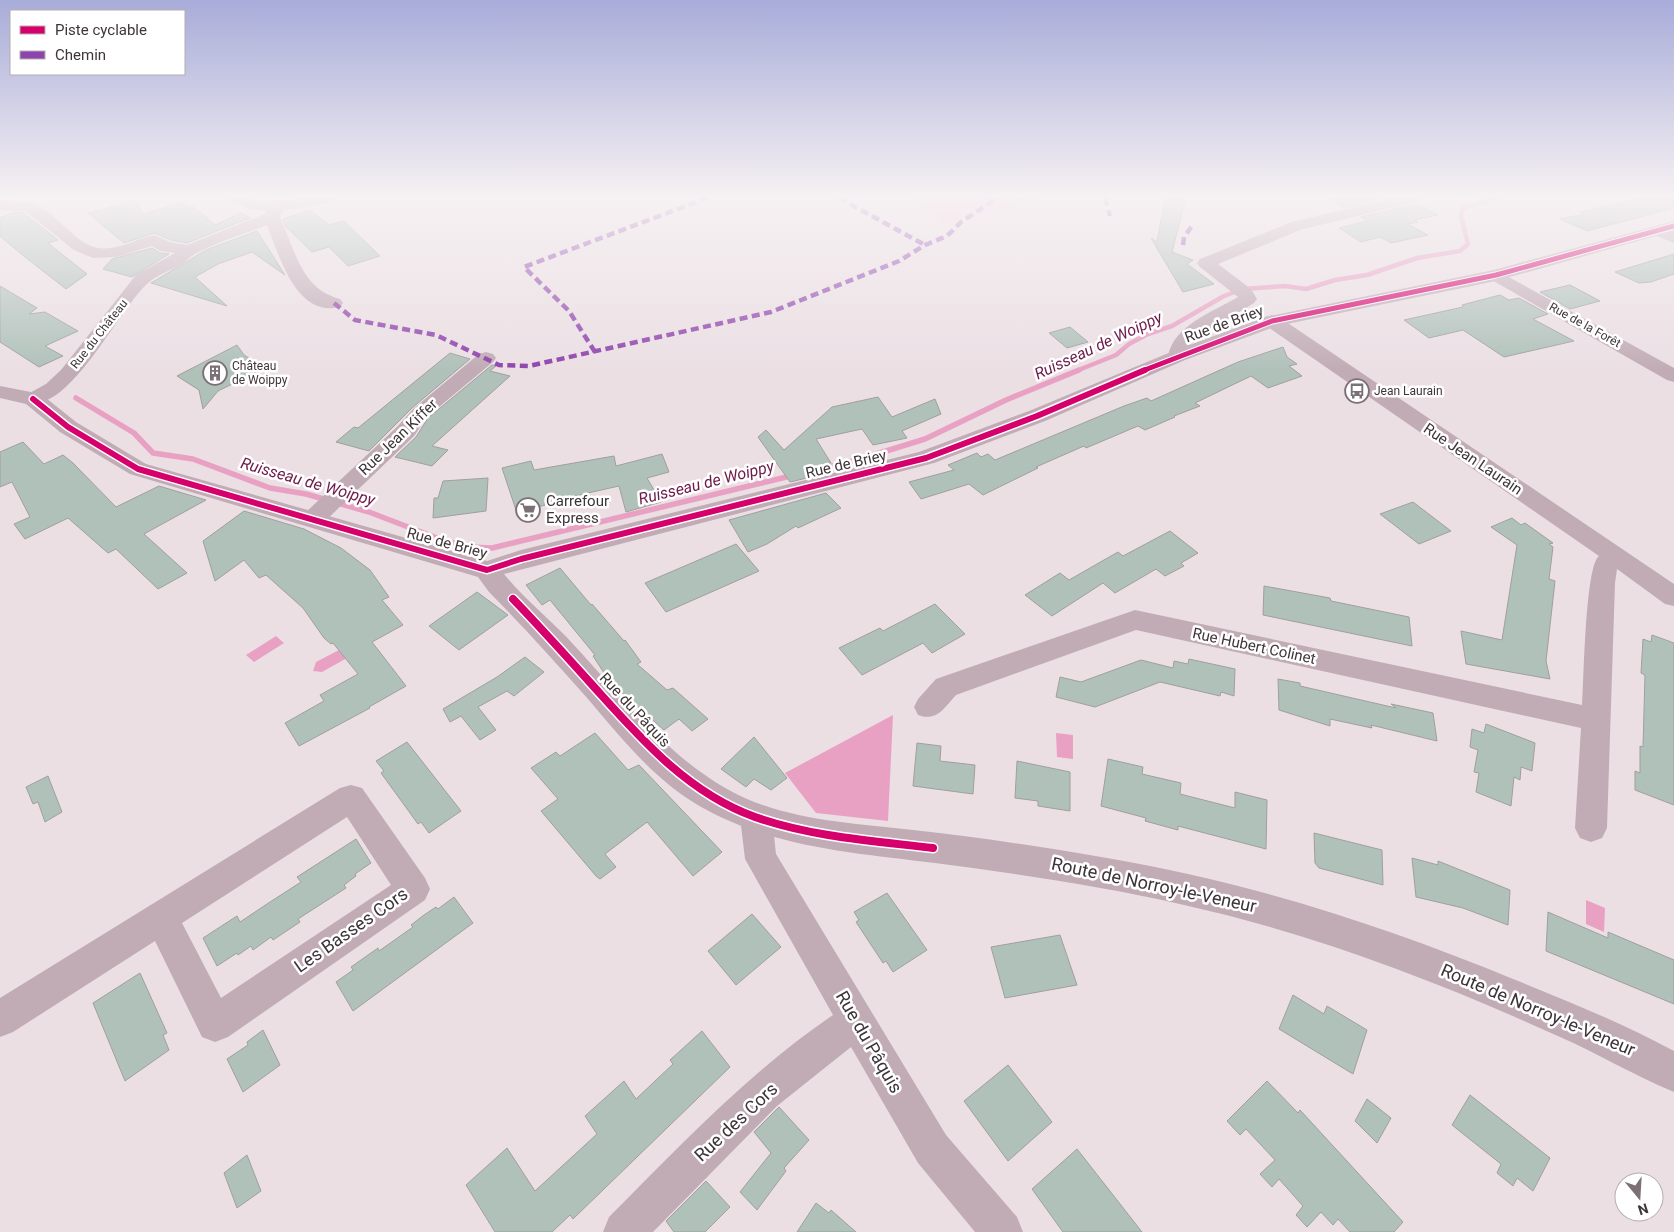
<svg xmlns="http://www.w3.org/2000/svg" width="1674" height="1232" viewBox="0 0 1674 1232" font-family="Roboto,sans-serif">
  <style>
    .green { fill: #f4cadd }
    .water { fill: #e8a1c3 }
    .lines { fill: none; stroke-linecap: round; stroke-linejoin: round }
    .stream-far1 { stroke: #e8a1c3; stroke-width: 4.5 }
    .stream { stroke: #e8a1c3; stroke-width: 5.5 }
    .building { fill: #b0c1ba; stroke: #a09f9f }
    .minor { fill: #c1acb6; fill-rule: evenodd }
    .tertiary { fill: #c1acb6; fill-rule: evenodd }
    .quiet { stroke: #8e44ad; stroke-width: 4.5; stroke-dasharray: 8 4.5; stroke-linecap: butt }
    .cycleway-far2-casing { stroke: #fff; stroke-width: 7 }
    .cycleway-far1-casing { stroke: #fff; stroke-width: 9 }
    .cycleway-casing { stroke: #fff; stroke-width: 11 }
    .cycleway-far2 { stroke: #d6006c; stroke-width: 5 }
    .cycleway-far1 { stroke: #d6006c; stroke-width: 6 }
    .cycleway { stroke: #d6006c; stroke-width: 8 }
    .labels { text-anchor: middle; stroke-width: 5; stroke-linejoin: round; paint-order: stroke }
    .far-street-label { font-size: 12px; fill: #3e3539; stroke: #fff }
    .far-poi-label { font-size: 12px; fill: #3e3539; stroke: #fff; text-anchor: start }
    .street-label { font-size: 15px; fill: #3e3539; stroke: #fff }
    .poi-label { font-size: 15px; fill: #3e3539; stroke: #fff; text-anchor: start }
    .water-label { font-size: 16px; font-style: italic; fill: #6e1a4a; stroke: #fff }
    .near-street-label { font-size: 18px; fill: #3e3539; stroke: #fff }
  </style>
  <rect width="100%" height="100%" fill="#ebdfe4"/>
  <path class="green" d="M909,198H1050L946,223Z"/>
  <path class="water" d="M276,636L284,643L254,662L246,655Z
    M339,650L347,658L322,672L313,671L316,662Z
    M893,715L888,821L816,813L785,773Z
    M1056,733L1073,735V759L1057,757Z
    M1586,900L1605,908L1604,932L1586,924Z"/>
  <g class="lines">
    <path class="stream-far1" d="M1076,371L1116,355L1129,344L1148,334L1172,326L1224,296L1243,289L1285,286L1306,289L1335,280L1367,275L1417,258L1460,251L1468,244L1461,216L1462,208L1499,198"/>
    <path class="stream" d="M76,398L134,433L153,453L193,459L270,488L306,494L369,512L442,540L469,547L492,548L857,460L925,439L1006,400L1079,370"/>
  </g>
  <path class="building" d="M1165,198H1186L1172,252L1193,260L1187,264L1214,284L1183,292L1151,238L1157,242Z
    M1329,198H1383L1344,208Z
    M1639,198H1674V208L1587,231L1560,219L1584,214L1580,212Z
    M136,200L143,214L182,202L189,208L194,207L215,225L241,213L250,218L187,243L171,240L154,233L124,243L88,213Z
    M1418,204L1438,215L1414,220L1418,222L1408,224L1428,235L1391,243L1380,237L1361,242L1339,228L1367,221L1361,217Z
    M310,210L329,225L344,221L380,256L348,266L329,247L312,252L286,227L283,219Z
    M14,212L24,213L58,240L48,243L87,274L66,289L20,253L0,236V218Z
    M257,231L285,275L252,252L218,264L195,277L227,306L151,283L206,250Z
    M152,248L160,253L169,254L132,277L103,269L112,259Z
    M1674,254V274L1651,282L1639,283L1615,272Z
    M1570,285L1600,301L1570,309L1540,292Z
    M0,286L37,308L29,314L45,312L78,331L45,346L63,356L39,367L0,342Z
    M1500,295L1509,300L1519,298L1548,314L1533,319L1574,341L1504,357L1463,330L1429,338L1404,320L1463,307L1462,305Z
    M1070,327L1088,342L1067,348L1049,333Z
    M237,345L244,355L265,368L218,391L203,409L199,390L177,376Z
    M1283,347L1287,357L1297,364L1289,366L1302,376L1268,388L1251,376L1195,403L1200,406L1174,416L1175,417L1145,430L1138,426L1086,448L1084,446L1036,467L1038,468L983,495L969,484L921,499L909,482L954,470L948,465L977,453L981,457L988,454L995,460L1124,406L1147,398L1151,401L1238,362Z
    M450,353L470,359L412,408L369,451L336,442L354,427L358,428Z
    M492,365L496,366L490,371L510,376L432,446L448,450L432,466L395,457L416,437L428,418Z
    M878,397L892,417L935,399L941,414L902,431L907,438L873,445L862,429L816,439L831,463L803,469L811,477L790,482L758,437L766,430L784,450L832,407Z
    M23,442L44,464L63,455L73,463L116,507L159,486L206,500L144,534L187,573L158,589L116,549L108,553L68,518L25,539L14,524L30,517L12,482L0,487V452Z
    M662,454L669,472L647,478L661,502L626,512L619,486L544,503L545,505L517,513L502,468L531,461L534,470L614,456L616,466Z
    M488,478L486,511L433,518L434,498H438L443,481Z
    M826,493L841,508L798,528L796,526L767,544L748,552L729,520Z
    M1413,502L1451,531L1419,544L1380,514Z
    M244,511L304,529L341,548L370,570L389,597L382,600L403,625L372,642L406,686L369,707L370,708L299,746L285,723L324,701L320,695L358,674L333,643L331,644L324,638L303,608L266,575L259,578L244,560L215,581L203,541Z
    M1512,518L1521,525L1525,523L1553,543L1549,544L1553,547L1549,579L1555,581L1546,661L1550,679L1466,664L1461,631L1502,640L1517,545L1491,527Z
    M1170,531L1198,553L1181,563L1184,566L1165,576L1156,569L1115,593L1103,583L1052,616L1025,595L1060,573L1069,580L1118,552L1123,556Z
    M736,544L759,571L666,612L645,583Z
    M560,568L591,605L592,604L624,641L625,640L641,662L637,664L667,690L673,688L708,719L692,731L679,719L664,730L610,682L593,656L595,655L550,600L542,605L526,585Z
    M1264,586L1330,598L1331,601L1409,617L1412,646L1263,615Z
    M477,592L508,615L459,650L429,626Z
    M935,604L965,634L932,653L923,643L862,675L839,648L880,628L883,631Z
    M1652,635L1674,643V805L1635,790V771L1640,773V746L1643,747L1645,675L1641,673L1643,639L1651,642Z
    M525,657L544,672L514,696L507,691L478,707L496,730L480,740L461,716L450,722L443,709L497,677Z
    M1189,659L1235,669L1234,696L1221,692L1220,696L1160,682L1095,707L1056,697L1060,677L1081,682L1141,660L1173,668L1174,661L1188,664Z
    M1278,679L1300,683V686L1396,708L1391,704L1433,713L1437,741L1371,725L1372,728L1330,719V726L1279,710Z
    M1486,724L1535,743L1532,771L1521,767L1520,780L1514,777L1511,806L1476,792L1479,773L1474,772L1478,750L1470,747L1472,729L1484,733Z
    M595,733L628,770L639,765L722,852L693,876L647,822L605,854L616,867L600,879L596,876L541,811L558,799L531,768L556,752L560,756Z
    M754,737L787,778L771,790L754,779L746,787L721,769Z
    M407,742L461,811L429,833L421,822L418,824L381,773L384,771L376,761Z
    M917,743L941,746L940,761L975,765L973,794L913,786Z
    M1108,759L1143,767L1142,774L1181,783L1180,794L1235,808V792L1267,800L1266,849L1178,826V830L1145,821L1146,818L1101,806Z
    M1017,761L1070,772V811L1038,806V801L1015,798Z
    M48,776L62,812L45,822L38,802L33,804L26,787Z
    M1314,833L1382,850L1383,885L1319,868L1315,863Z
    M356,839L371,863L355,874L356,876L344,885L346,888L298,919L300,922L273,940L271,937L253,950L251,946L238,955L237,953L217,966L203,938L237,916L240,922L270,902L301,882L297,877Z
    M1412,858L1438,865V861L1510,890L1508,925L1463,908L1416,897Z
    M887,893L927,950L893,972L886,961L883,963L856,922L859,920L854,912Z
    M454,897L473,923L353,1011L336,982L353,970L351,967L378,948L379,951L413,927L411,925L424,915L436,907L438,909Z
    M1548,912L1608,938V932L1674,960V1004L1546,951Z
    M752,914L781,947L736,985L708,951Z
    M1060,935L1077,985L1005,998L991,947Z
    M140,973L167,1033L163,1035L169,1050L125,1081L93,1003Z
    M1293,995L1324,1014L1327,1006L1367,1030L1353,1074L1279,1029Z
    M263,1030L280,1065L243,1092L227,1059L248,1045L247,1042Z
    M702,1031L730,1067L573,1219L570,1215L552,1232H495L466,1185L507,1148L535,1191L597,1134L585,1116L624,1081L636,1099L673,1064L670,1060Z
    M1008,1065L1052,1122L1008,1161L964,1101Z
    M1267,1081L1298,1113L1300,1110L1403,1222L1394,1232H1350L1338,1219L1333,1225L1321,1212L1307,1227L1296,1215L1303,1206L1279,1179L1272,1187L1260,1174L1275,1160L1246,1129L1240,1135L1227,1121Z
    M1470,1095L1550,1158L1533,1191L1517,1178L1513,1186L1497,1173L1501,1164L1452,1125Z
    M1367,1099L1391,1118L1377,1143L1355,1121Z
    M779,1107L809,1140L784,1168L786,1171L757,1210L740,1192L771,1153L754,1132Z
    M1077,1149L1142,1232H1063L1032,1189Z
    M247,1155L261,1191L237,1208L224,1173Z
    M706,1181L730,1207L705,1232H674L666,1221Z
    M816,1203L829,1213L831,1210L856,1232H797Z"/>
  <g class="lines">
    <path class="minor" d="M226,198H250L258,201L339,198L331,203L283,210L280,217C295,250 301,289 340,299L343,303L340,307C296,318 279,255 267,225C244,234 219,241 197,253C190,256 185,263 178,266C169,271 156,276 148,283C119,308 70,414 26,403L23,399L26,395L46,384L61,370L136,275L175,253L160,251L152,246L116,257L93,258L74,250L25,211L0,210V200C12,201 24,200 35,204C56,212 76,245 98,248C117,251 136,239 154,235L170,242L187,245L265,214L266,211L250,209L228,201Z
      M1393,198H1423L1421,201L1303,229L1218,264L1251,289L1257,299L1254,303L1193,340L1185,360H1171L1168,356C1174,325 1213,312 1238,297L1200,267L1197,263L1200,259L1292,222Z
      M1658,226L1674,232V243L1652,234L1650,231L1652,228Z
      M1496,270L1674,368V382L1667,380L1490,279L1487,275L1490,271Z
      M1272,315L1279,317L1674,584V606L1665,604L1617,569L1615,583L1607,828L1602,838L1591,842L1580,838L1575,828L1581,728L1136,630L956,695C944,708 937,722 918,715L914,707L918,699L936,679L1135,610L1582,705C1584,681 1585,566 1599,556L1265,325L1263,321L1265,317Z
      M486,352L493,354L496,358L493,362L427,417L414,436L321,525L313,527L305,525L301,519L305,513L398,426L413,409L479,354Z
      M351,785L362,788L425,878L430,889L425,900L228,1037L215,1042L202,1037L155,941L13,1032L0,1037V998L340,788ZM347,817L391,885L221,998L182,923Z
      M756,803L767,807L772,817L776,854L946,1135L1017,1217L1023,1232H975L918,1163L851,1047L777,1106L653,1232H603L609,1217C680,1146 749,1072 833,1015L745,859L740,817L745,807Z"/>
    <path class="tertiary" d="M1674,221V231L1496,281L1277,326L1185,360L1045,421L934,463L504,574C524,599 551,620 573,644C625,700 675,767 747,799C798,821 859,824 913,830C978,837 1043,847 1107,858C1248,882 1382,925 1513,979C1568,1001 1622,1023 1674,1051V1092C1635,1076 1599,1054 1560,1037C1439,982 1314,934 1184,905C1102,886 1018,874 935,863C856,853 775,848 703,808C657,783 622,739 588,699C556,663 523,626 489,592L478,577L130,474L60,432L26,404L0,398V386L41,394L76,422L146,464L487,561L521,550L919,452L1029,411L1171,352L1265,317L1494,270Z"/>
    <path class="quiet" d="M839,198L925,245
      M1105,198L1110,216
      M1183,245L1184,237L1192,226
      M334,303L355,320L436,335L499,365L529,366L771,312L899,261L925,245L947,236L961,222L997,198
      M595,352L569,311L524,267L707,198"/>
    <g class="cycleway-far2-casing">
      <path id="cycleway-far2" d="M1142,371L1272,321L1496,275L1674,226"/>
    </g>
    <g class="cycleway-far1-casing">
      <path id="cycleway-far1" d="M33,399L68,427L138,469L487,570L521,559L926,458L1037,416L1145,370"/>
    </g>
    <g class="cycleway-casing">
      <path id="cycleway" d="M513,599C541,628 568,658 595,688C641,739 688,793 755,817C812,837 874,841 933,848"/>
    </g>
    <use href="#cycleway-far2" class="cycleway-far2"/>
    <use href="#cycleway-far1" class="cycleway-far1"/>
    <use href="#cycleway" class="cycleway"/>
  </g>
  <linearGradient id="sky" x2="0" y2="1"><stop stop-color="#a8acd9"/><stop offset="0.53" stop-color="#f6f1f3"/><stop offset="1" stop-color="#f6f1f3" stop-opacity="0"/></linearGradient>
  <rect width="1674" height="371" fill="url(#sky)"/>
  <defs>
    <g id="building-ring" transform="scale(1.25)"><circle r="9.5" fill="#fff" stroke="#7b7075" stroke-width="1.5"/><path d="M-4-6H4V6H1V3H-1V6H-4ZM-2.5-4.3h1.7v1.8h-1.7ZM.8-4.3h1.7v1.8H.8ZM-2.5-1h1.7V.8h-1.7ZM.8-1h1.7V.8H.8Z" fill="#7b7075"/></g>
    <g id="bus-ring" transform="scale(1.25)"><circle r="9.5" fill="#fff" stroke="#7b7075" stroke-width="1.5"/><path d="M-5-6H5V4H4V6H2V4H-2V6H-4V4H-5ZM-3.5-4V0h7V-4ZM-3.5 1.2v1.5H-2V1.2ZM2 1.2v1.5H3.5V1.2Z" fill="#7b7075"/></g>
    <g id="supermarket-ring" transform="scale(1.25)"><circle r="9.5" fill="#fff" stroke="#7b7075" stroke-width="1.5"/><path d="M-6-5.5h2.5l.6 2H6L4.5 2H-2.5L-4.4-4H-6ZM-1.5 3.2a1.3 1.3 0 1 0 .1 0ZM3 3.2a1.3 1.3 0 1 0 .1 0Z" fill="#7b7075"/></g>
  </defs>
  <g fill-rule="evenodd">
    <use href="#building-ring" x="215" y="373"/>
    <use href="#bus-ring" x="1357" y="391"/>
    <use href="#supermarket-ring" x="528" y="510"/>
  </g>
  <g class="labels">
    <g class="far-street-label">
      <text transform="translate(1585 325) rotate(29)" y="4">Rue de la Forêt</text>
      <text transform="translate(99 334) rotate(-52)" y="4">Rue du Château</text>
    </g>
    <g class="far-poi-label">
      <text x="232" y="370">Château<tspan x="232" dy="14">de Woippy</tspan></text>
      <text x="1374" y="395">Jean Laurain</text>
    </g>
    <g class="street-label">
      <text transform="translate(1224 324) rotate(-20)" y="5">Rue de Briey</text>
      <text transform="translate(398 437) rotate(-44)" y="5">Rue Jean Kiffer</text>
      <text transform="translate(1473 459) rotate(34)" y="5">Rue Jean Laurain</text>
      <text transform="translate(846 464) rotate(-13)" y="5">Rue de Briey</text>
      <text transform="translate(447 543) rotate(15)" y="5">Rue de Briey</text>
      <text transform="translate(1254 646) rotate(12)" y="5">Rue Hubert Colinet</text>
      <text transform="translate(635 710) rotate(47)" y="5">Rue du Pâquis</text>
    </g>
    <g class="poi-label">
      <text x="546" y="506">Carrefour<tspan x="546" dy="17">Express</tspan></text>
    </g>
    <g class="water-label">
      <text transform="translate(1098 345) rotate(-25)" y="6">Ruisseau de Woippy</text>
      <text transform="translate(308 481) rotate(16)" y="6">Ruisseau de Woippy</text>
      <text transform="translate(706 482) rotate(-14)" y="6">Ruisseau de Woippy</text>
    </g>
    <g class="near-street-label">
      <text transform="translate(1154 885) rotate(12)" y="6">Route de Norroy-le-Veneur</text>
      <text transform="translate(351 930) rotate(-35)" y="6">Les Basses Cors</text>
      <text transform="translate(1538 1010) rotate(23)" y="6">Route de Norroy-le-Veneur</text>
      <text transform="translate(869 1042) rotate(60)" y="6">Rue du Pâquis</text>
      <text transform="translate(736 1122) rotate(-43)" y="6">Rue des Cors</text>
    </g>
  </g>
  <rect x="10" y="10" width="175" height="65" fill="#ffffff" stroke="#b2aeb0"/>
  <rect x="20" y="26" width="25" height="8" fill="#d6006c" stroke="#b2aeb0"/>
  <text x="55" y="35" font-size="15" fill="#3e3539">Piste cyclable</text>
  <rect x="20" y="51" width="25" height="8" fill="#8e44ad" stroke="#b2aeb0"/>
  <text x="55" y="60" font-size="15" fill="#3e3539">Chemin</text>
  <g transform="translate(1639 1197) rotate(162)"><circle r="24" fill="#ffffff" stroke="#b2aeb0"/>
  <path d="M0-4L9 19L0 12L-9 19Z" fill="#7b7075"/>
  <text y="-8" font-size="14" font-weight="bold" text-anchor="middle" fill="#3e3539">N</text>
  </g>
</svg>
